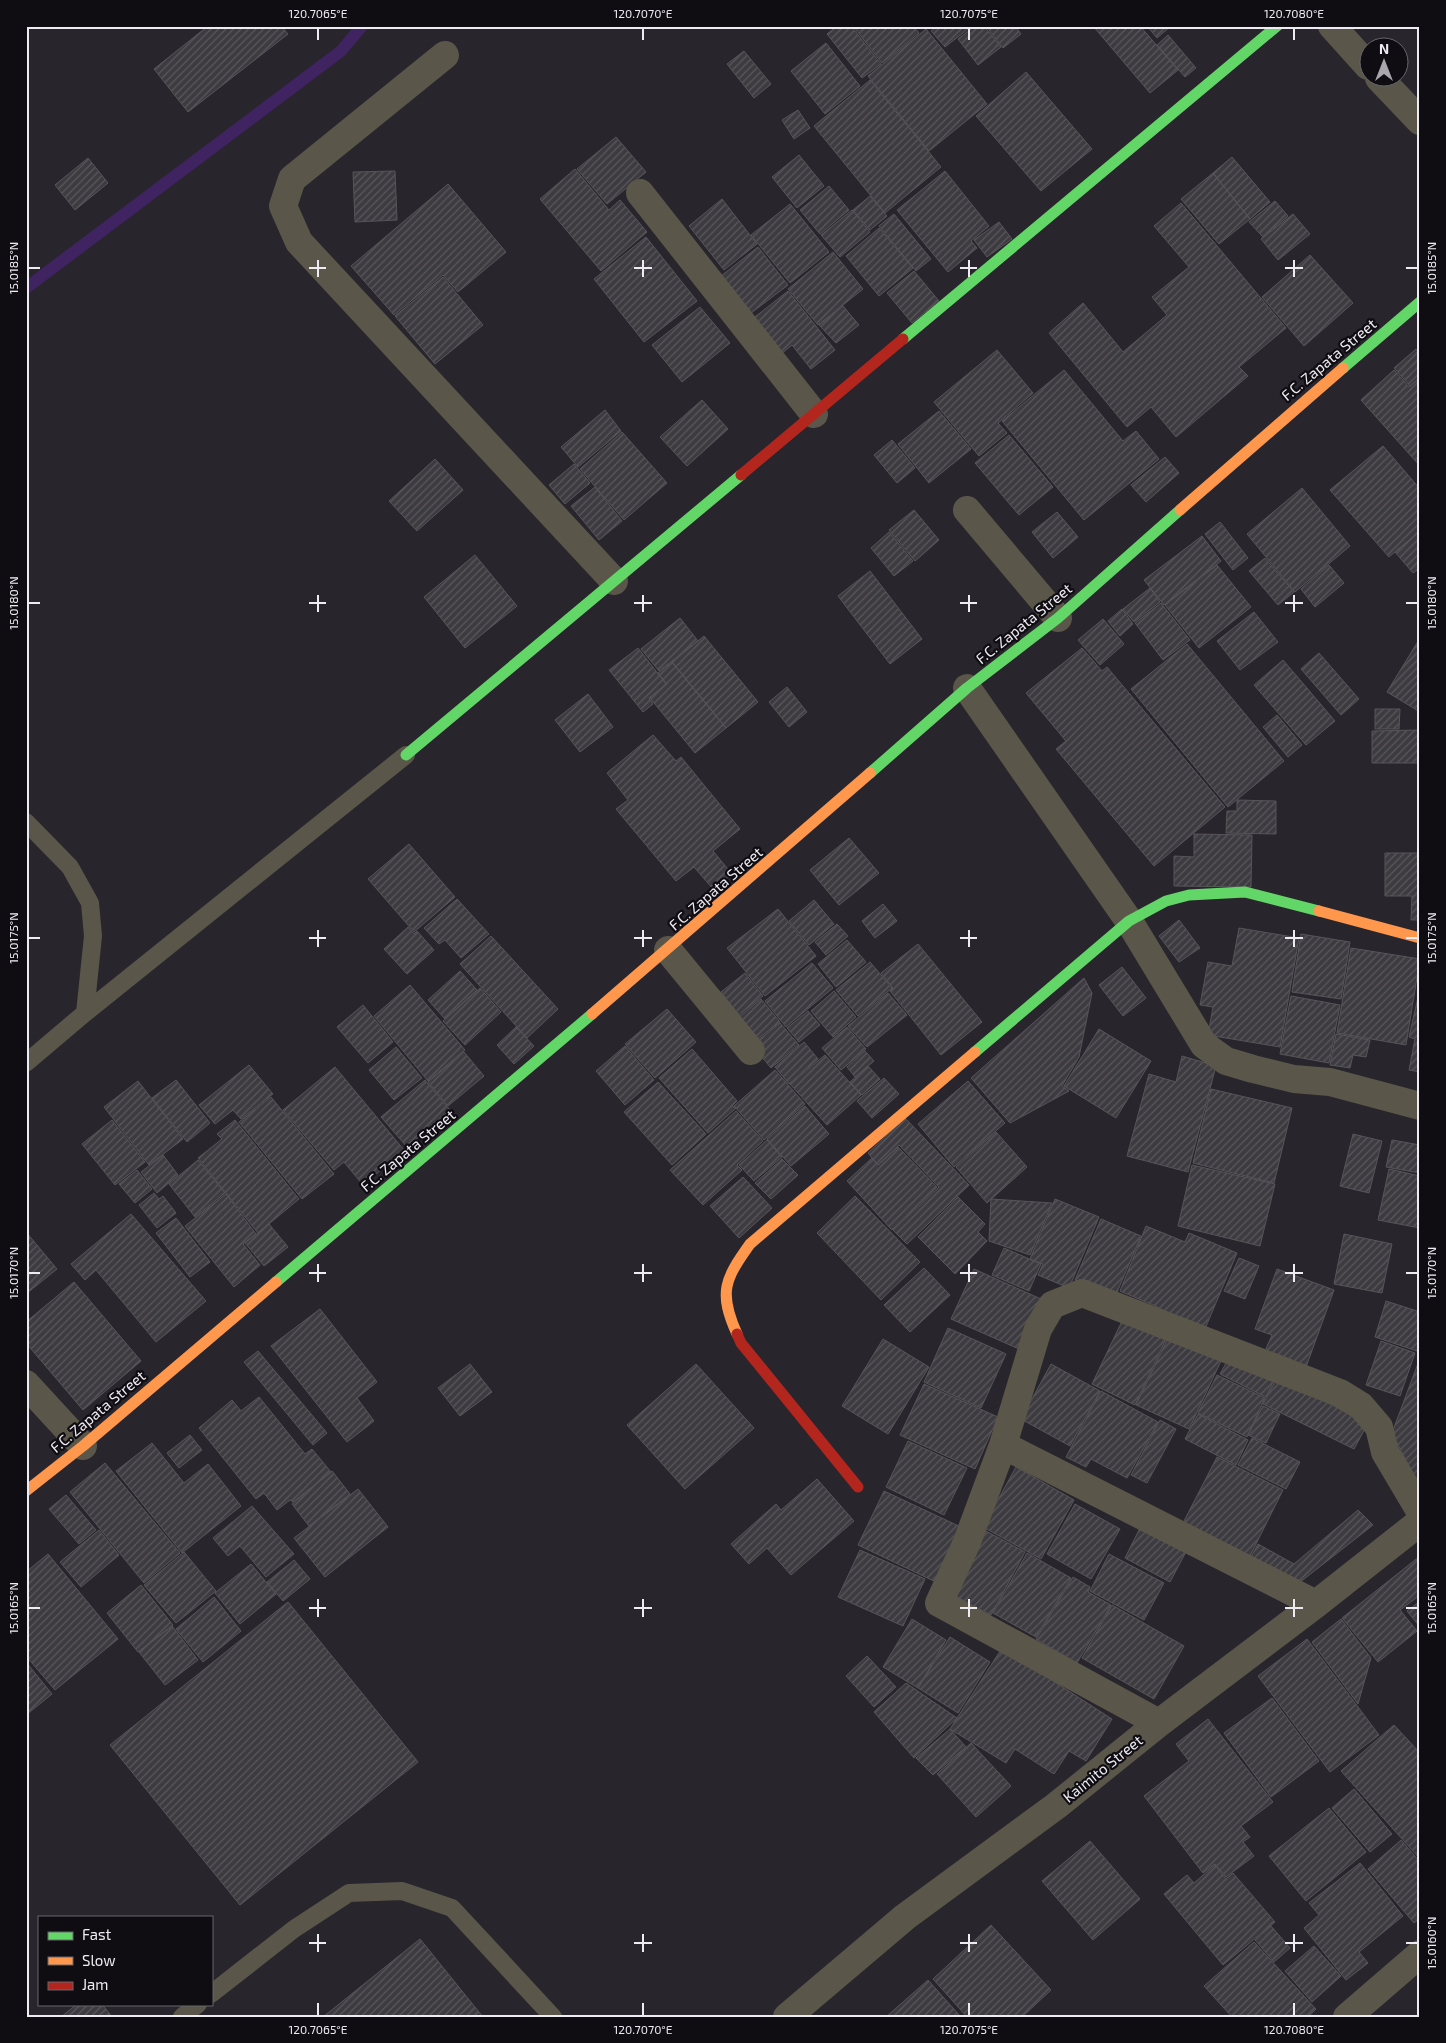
<svg xmlns="http://www.w3.org/2000/svg" width="1446" height="2043" viewBox="0 0 1446 2043" font-family="'Exo 2',sans-serif">
  <style>
    .lines { fill: none; stroke-linecap: round; stroke-linejoin: round }
    .stream { stroke: #3f2461; stroke-width: 12 }
    .building { fill: url(#building-hatch); stroke: #57545a }
    .lane { stroke: #5a5649; stroke-width: 18 }
    .street { stroke: #5a5649; stroke-width: 28 }
    .fast { stroke: #63d668; stroke-width: 11 }
    .slow { stroke: #ff974d; stroke-width: 11 }
    .jam { stroke: #b3261e; stroke-width: 11 }
    .ticks { fill: none; stroke: #eeebf3; stroke-width: 2 }
    .labels { text-anchor: middle; stroke-width: 4.5; stroke-linejoin: round; paint-order: stroke }
    .street-label { font-size: 15px; fill: #eeebf3; stroke: #0f0d12 }
    .neatline { fill: none; stroke: #eeebf3; stroke-width: 2 }
    .ticks-label { font-size: 12px; text-anchor: middle; fill: #eeebf3 }
  </style>
  <defs>
    <pattern id="building-hatch" width="6" height="6" patternUnits="userSpaceOnUse" patternTransform="scale(1.25)"><rect width="6" height="6" fill="#3d3b40"/><path d="M-1 1l2-2M0 6l6-6M5 7l2-2" fill="none" stroke="#59585c"/></pattern>
  </defs>
  <rect width="100%" height="100%" fill="#28252c"/>
  <g class="lines">
    <path class="stream" d="M26,288L341,51L362,26"/>
  </g>
  <path class="building" d="M208,26H281L288,34L188,112L154,69Z
    M837,26H851L881,64L862,78L827,34Z
    M853,26H913L919,33L882,63Z
    M938,26H966L968,29L945,47L931,31Z
    M975,26H984L1001,47L978,65L958,39Z
    M986,26H1015L1021,34L1003,48Z
    M1093,26H1140L1178,70L1150,93Z
    M1147,26H1171L1157,38Z
    M926,29L987,104L929,151L868,76Z
    M1168,35L1196,68L1185,77L1157,45Z
    M826,43L860,86L825,114L791,71Z
    M744,51L771,84L754,98L727,64Z
    M1026,72L1092,149L1041,191L976,116Z
    M870,80L941,167L885,213L814,126Z
    M798,110L810,128L794,139L782,120Z
    M616,137L646,172L607,204L577,169Z
    M799,155L824,186L797,208L772,177Z
    M1232,157L1270,202L1250,219L1213,173Z
    M88,158L108,183L75,210L55,185Z
    M575,169L609,210L620,200L647,232L601,271L540,199Z
    M395,171L397,220L355,222L353,172Z
    M945,171L989,226L971,241L977,248L948,272L897,210Z
    M1213,173L1250,219L1219,244L1181,199Z
    M448,184L506,252L458,292L443,275L394,315L351,266Z
    M829,186L849,210L820,234L800,210Z
    M870,196L887,216L870,230L853,210Z
    M722,199L757,244L724,270L689,226Z
    M1275,201L1288,216L1263,237L1249,222Z
    M1181,203L1286,328L1239,367L1248,376L1176,437L1151,407L1127,427L1049,333L1083,303L1123,352L1167,315L1152,297L1189,267L1154,226Z
    M790,204L829,252L790,283L751,235Z
    M852,210L870,232L840,257L821,235Z
    M894,214L931,259L916,271L879,226Z
    M1293,214L1310,234L1278,260L1261,239Z
    M999,222L1012,239L987,257L974,240Z
    M879,228L913,268L879,296L846,256Z
    M646,237L697,301L644,342L594,279Z
    M758,247L788,285L746,317L716,280Z
    M833,252L863,289L818,325L788,289Z
    M1310,255L1353,303L1304,346L1262,297Z
    M914,271L939,301L912,323L887,293Z
    M443,277L483,325L435,364L395,316Z
    M788,291L835,350L811,369L792,345L780,355L751,320Z
    M843,306L859,325L836,343L819,325Z
    M700,307L730,343L682,382L652,345Z
    M1416,349L1420,353V377L1410,386L1394,368Z
    M997,350L1033,393L998,423L1007,433L979,456L934,402Z
    M1064,370L1123,441L1136,431L1159,459L1084,520L1002,421Z
    M1394,370L1409,387L1420,378V466L1361,400Z
    M702,400L728,429L687,466L660,437Z
    M605,410L621,431L578,467L561,447Z
    M939,411L971,449L929,483L898,444Z
    M622,432L667,483L624,520L580,469Z
    M1009,435L1053,487L1019,515L975,463Z
    M892,440L915,468L897,483L874,455Z
    M1383,446L1420,489V531L1389,557L1330,490Z
    M1165,457L1179,473L1146,502L1131,485Z
    M435,459L463,490L417,531L389,501Z
    M574,464L590,483L565,504L549,485Z
    M595,487L622,521L599,540L571,506Z
    M1302,488L1350,546L1295,592L1247,534Z
    M914,510L939,540L915,561L889,530Z
    M1057,512L1078,537L1053,558L1032,532Z
    M1220,522L1248,558L1233,570L1205,534Z
    M1420,531V568L1413,573L1395,552Z
    M889,532L913,561L894,576L871,548Z
    M1202,536L1221,561L1164,605L1144,580Z
    M475,555L517,606L465,648L424,597Z
    M1265,558L1294,592L1278,605L1249,571Z
    M1217,565L1251,607L1199,648L1165,605Z
    M1329,565L1344,583L1315,607L1301,589Z
    M870,571L922,639L890,664L838,596Z
    M1150,588L1160,602L1134,622L1123,609Z
    M1161,603L1190,640L1163,660L1135,623Z
    M1122,609L1133,624L1120,636L1108,621Z
    M1254,612L1278,642L1240,670L1217,641Z
    M680,618L698,641L659,671L641,649Z
    M1103,619L1124,644L1100,665L1078,640Z
    M704,636L758,702L726,728L672,662Z
    M1420,638V712L1387,692Z
    M1187,644L1284,761L1228,807L1131,689Z
    M638,648L666,684L649,698L653,704L643,712L609,670Z
    M1082,648L1102,671L1107,667L1225,807L1154,866L1056,749L1066,741L1026,693Z
    M1319,653L1359,699L1341,715L1301,669Z
    M1283,660L1335,721L1306,745L1254,685Z
    M672,662L726,728L695,753L650,698L667,684L658,673Z
    M787,687L807,712L789,727L769,702Z
    M588,694L613,727L580,752L555,720Z
    M1375,709H1400L1399,729H1375Z
    M1277,715L1302,745L1288,757L1263,727Z
    M1420,730V763H1372V731Z
    M653,735L676,761L681,757L740,829L713,851L732,874L713,889L694,867L676,881L616,809L628,800L607,773Z
    M1237,800L1276,801V834L1226,833L1227,811H1237Z
    M1194,834L1252,835L1251,887L1174,886V856L1194,857Z
    M849,838L879,873L839,905L810,870Z
    M409,844L455,897L414,932L368,879Z
    M1385,853H1420V920H1411L1412,896H1385Z
    M457,899L489,934L461,958L445,940L439,944L424,928Z
    M814,900L834,924L809,945L789,921Z
    M883,904L897,921L875,938L862,921Z
    M778,909L816,956L765,996L727,948Z
    M1179,920L1200,948L1179,962L1159,936Z
    M837,924L848,936L826,955L815,942Z
    M408,927L414,934L417,931L434,950L407,974L384,949Z
    M1239,928L1299,938L1280,1047L1208,1035L1213,1007L1200,1005L1208,962L1232,966Z
    M1301,934L1350,942L1341,999L1292,992Z
    M491,936L558,1009L527,1038L460,964Z
    M847,940L866,962L836,987L818,964Z
    M918,944L982,1022L941,1055L890,991L893,988L881,973Z
    M1351,948L1420,959L1406,1045L1337,1033Z
    M870,962L892,988L858,1016L836,990Z
    M812,963L833,988L786,1027L765,1001Z
    M1122,967L1146,998L1123,1016L1099,985Z
    M460,971L477,990L445,1019L428,1000Z
    M745,973L763,996L739,1015L721,992Z
    M1084,978L1092,993L1079,1057L1062,1086L1069,1091L1010,1123L971,1078Z
    M410,985L465,1050L428,1081L374,1016Z
    M480,988L501,1012L465,1045L443,1021Z
    M834,991L856,1017L833,1037L811,1011Z
    M888,993L907,1015L867,1047L848,1026Z
    M1291,996L1340,1005L1329,1063L1280,1054Z
    M1418,997L1420,998V1072L1409,1070L1415,1039L1409,1037Z
    M761,999L780,1022L752,1043L734,1021Z
    M363,1005L393,1042L368,1063L337,1027Z
    M667,1009L696,1042L655,1078L625,1044Z
    M808,1011L820,1025L799,1042L787,1028Z
    M780,1023L799,1045L771,1068L752,1045Z
    M516,1027L534,1046L514,1064L497,1045Z
    M847,1027L866,1049L841,1070L822,1048Z
    M1099,1029L1151,1061L1116,1118L1064,1086Z
    M1336,1034L1370,1040L1366,1057L1353,1055L1350,1068L1330,1065Z
    M804,1042L818,1059L789,1084L775,1067Z
    M625,1046L654,1080L625,1105L596,1071Z
    M396,1047L422,1078L394,1100L369,1070Z
    M692,1049L737,1101L732,1106L736,1108L708,1133L659,1078Z
    M865,1051L874,1061L855,1077L847,1067Z
    M464,1052L484,1076L448,1106L428,1082Z
    M825,1055L861,1095L827,1125L790,1084Z
    M1182,1056L1216,1066L1188,1172L1127,1156L1149,1074L1176,1082Z
    M249,1065L273,1094L241,1119L233,1110L215,1124L199,1105Z
    M868,1066L880,1079L862,1095L850,1082Z
    M335,1067L404,1150L363,1185L344,1162L334,1170L283,1110Z
    M775,1070L805,1104L764,1140L734,1106Z
    M884,1078L899,1094L872,1118L857,1101Z
    M176,1080L210,1123L187,1142L152,1098Z
    M425,1080L450,1110L407,1147L381,1117Z
    M138,1081L183,1139L149,1165L104,1107Z
    M968,1081L1005,1123L954,1167L918,1124Z
    M658,1082L706,1134L672,1165L624,1112Z
    M1211,1089L1292,1108L1274,1183L1193,1163Z
    M271,1097L334,1174L302,1199L239,1122Z
    M805,1106L829,1134L791,1166L767,1139Z
    M736,1111L763,1141L737,1165L742,1170L703,1205L670,1170Z
    M905,1118L969,1185L907,1244L893,1230L939,1187L899,1145L878,1165L868,1153Z
    M112,1120L145,1162L115,1185L82,1144Z
    M235,1120L299,1199L258,1233L198,1158L222,1139L217,1134Z
    M996,1132L1027,1167L987,1203L956,1167Z
    M1353,1134L1382,1141L1369,1193L1340,1186Z
    M767,1140L782,1157L754,1181L739,1165Z
    M1392,1140L1420,1145V1173L1386,1167Z
    M898,1147L937,1187L892,1230L847,1181L872,1158L878,1165Z
    M163,1155L178,1175L157,1193L141,1172Z
    M782,1159L798,1175L771,1199L755,1183Z
    M198,1160L225,1193L195,1217L169,1184Z
    M1192,1165L1275,1184L1260,1246L1178,1226Z
    M1389,1169L1420,1176V1228L1378,1220Z
    M137,1170L152,1189L135,1203L119,1184Z
    M743,1177L772,1208L739,1238L710,1206Z
    M154,1193L159,1199L163,1196L176,1213L157,1228L139,1205Z
    M226,1194L256,1234L243,1244L260,1265L234,1287L185,1226Z
    M855,1196L920,1262L881,1300L817,1233Z
    M958,1197L985,1224L978,1232L987,1241L955,1274L918,1237Z
    M991,1199L1052,1203L1030,1255L989,1241Z
    M1055,1199L1099,1217L1069,1288L1038,1275L1043,1264L1030,1259Z
    M131,1214L206,1301L156,1342L96,1270L85,1280L71,1264Z
    M176,1218L210,1262L190,1277L156,1233Z
    M1101,1219L1141,1236L1115,1297L1075,1280Z
    M269,1224L288,1247L264,1266L245,1243Z
    M1146,1226L1185,1242L1189,1233L1237,1253L1202,1336L1153,1317L1158,1307L1120,1291Z
    M26,1232L57,1269L26,1294Z
    M1344,1234L1392,1244L1382,1293L1334,1284Z
    M1004,1248L1041,1264L1029,1291L992,1275Z
    M1239,1258L1259,1266L1245,1299L1224,1291Z
    M924,1268L950,1295L910,1332L884,1305Z
    M974,1269L1041,1299L1019,1349L951,1319Z
    M1277,1269L1334,1290L1306,1367L1265,1351L1272,1335L1255,1329Z
    M74,1282L141,1361L83,1410L26,1343V1322Z
    M1386,1301L1420,1312V1343L1417,1351L1375,1337Z
    M320,1309L377,1382L357,1398L374,1421L347,1442L271,1346Z
    M1123,1319L1166,1339L1135,1405L1092,1384Z
    M948,1328L1006,1354L981,1408L924,1382Z
    M1169,1336L1221,1361L1189,1429L1136,1405Z
    M883,1339L929,1367L888,1434L842,1406Z
    M1381,1341L1415,1353L1400,1396L1366,1385Z
    M258,1351L327,1433L313,1445L244,1362Z
    M1230,1356L1275,1378L1266,1397L1220,1374Z
    M1420,1358V1482H1417L1392,1433Z
    M470,1364L492,1392L460,1416L438,1388Z
    M696,1364L754,1428L685,1489L627,1425Z
    M1051,1364L1100,1391L1070,1446L1021,1419Z
    M1217,1375L1265,1398L1247,1437L1198,1413Z
    M1277,1378L1368,1423L1354,1449L1263,1404Z
    M924,1384L998,1417L975,1469L900,1435Z
    M1101,1391L1158,1422L1127,1478L1091,1459L1086,1467L1066,1457Z
    M259,1397L305,1454L312,1449L331,1472L293,1502L290,1500L277,1510L264,1493L256,1499L199,1428L232,1400L241,1411Z
    M1263,1406L1280,1414L1266,1443L1248,1435Z
    M1198,1414L1248,1440L1236,1465L1185,1439Z
    M1160,1420L1176,1429L1147,1483L1131,1475Z
    M190,1435L202,1450L179,1468L167,1453Z
    M1252,1438L1300,1462L1286,1489L1238,1465Z
    M908,1441L967,1468L944,1515L886,1487Z
    M152,1443L184,1483L208,1464L241,1506L182,1553L116,1471Z
    M1217,1457L1283,1490L1250,1556L1183,1523Z
    M105,1463L180,1553L144,1583L70,1492Z
    M1016,1467L1074,1500L1041,1559L983,1527Z
    M332,1471L350,1494L309,1526L292,1504Z
    M817,1479L854,1521L791,1575L767,1548L749,1564L731,1544L776,1504L781,1510Z
    M358,1489L388,1527L325,1577L294,1538Z
    M884,1491L963,1528L938,1583L858,1545Z
    M66,1495L96,1530L79,1544L49,1509Z
    M1075,1504L1120,1529L1091,1579L1047,1554Z
    M252,1506L294,1554L266,1577L240,1546L228,1556L213,1538Z
    M1358,1510L1373,1525L1299,1583L1251,1557L1258,1544L1294,1564Z
    M1141,1526L1187,1550L1170,1582L1125,1558Z
    M99,1530L119,1555L81,1587L60,1562Z
    M984,1530L1025,1552L991,1615L949,1593Z
    M860,1550L925,1579L903,1626L838,1597Z
    M184,1552L216,1591L176,1623L144,1585Z
    M1027,1553L1071,1578L1036,1637L993,1613Z
    M48,1554L118,1639L55,1690L26,1656V1572Z
    M1109,1554L1164,1583L1144,1620L1090,1591Z
    M1420,1556V1595L1400,1610L1417,1631L1378,1662L1342,1618Z
    M294,1560L310,1579L283,1601L267,1582Z
    M251,1564L276,1594L240,1624L215,1593Z
    M1073,1577L1090,1587L1088,1592L1111,1605L1077,1663L1036,1639Z
    M141,1585L173,1625L138,1652L107,1613Z
    M214,1597L241,1631L203,1662L176,1629Z
    M1420,1601V1627L1407,1611Z
    M288,1602L418,1762L240,1905L110,1745Z
    M1112,1605L1184,1646L1154,1699L1082,1658Z
    M912,1619L946,1640L918,1688L883,1667Z
    M1341,1619L1371,1658L1358,1704L1312,1642Z
    M172,1626L198,1660L165,1685L139,1652Z
    M950,1637L990,1662L958,1713L918,1688Z
    M1307,1639L1379,1735L1330,1772L1258,1676Z
    M1002,1648L1112,1719L1086,1761L1069,1751L1054,1774L1015,1749L1006,1763L950,1729Z
    M867,1656L896,1687L874,1707L846,1676Z
    M26,1662L52,1694L26,1715Z
    M906,1683L957,1718L914,1758L874,1712Z
    M1272,1698L1319,1761L1271,1797L1224,1733Z
    M1208,1719L1273,1802L1241,1826L1250,1837L1243,1842L1254,1856L1226,1877L1215,1864L1203,1873L1144,1796L1189,1761L1176,1744Z
    M1394,1725L1420,1753V1859L1341,1771Z
    M950,1729L966,1747L933,1775L916,1758Z
    M971,1743L1011,1786L976,1817L937,1774Z
    M1354,1789L1392,1834L1370,1852L1332,1808Z
    M1329,1808L1366,1852L1306,1901L1269,1856Z
    M1401,1840L1420,1862V1918L1414,1923L1368,1869Z
    M1090,1841L1140,1899L1093,1940L1042,1881Z
    M1360,1863L1403,1916L1359,1952L1368,1963L1346,1980L1304,1928L1319,1915L1309,1903Z
    M1215,1865L1226,1879L1233,1873L1275,1922L1223,1965L1164,1894L1187,1875L1194,1883Z
    M991,1925L1051,1990L1022,2017H967L933,1979Z
    M1271,1926L1290,1948L1274,1962L1255,1940Z
    M420,1939L483,2017H323Z
    M1254,1942L1316,2009L1308,2017H1232L1204,1986Z
    M1314,1946L1341,1976L1312,2002L1285,1971Z
    M928,1980L961,2017H886Z
    M77,2004H102L112,2017H61Z"/>
  <g class="lines">
    <path class="lane" d="M26,822L70,867L90,903L93,936L85,1013
      M26,1063L85,1013L406,755
      M211,1994L294,1929L349,1893L402,1891L452,1908L553,2017
      M182,2017L198,2004"/>
    <path class="street" d="M1332,26L1368,66
      M445,55L292,179L283,206L299,242L614,581
      M1379,78L1420,121
      M640,193L814,414
      M967,510L1058,618
      M967,688L1129,921L1204,1045L1226,1061L1253,1069L1294,1079L1330,1082L1420,1106
      M668,950L751,1051
      M26,1384L83,1446
      M1003,1445L1316,1604
      M1159,1723L939,1603L967,1542L1003,1445L1038,1329L1052,1305L1082,1293L1340,1393L1361,1406L1379,1427L1385,1452L1420,1511
      M787,2017L905,1917L1056,1806L1159,1723L1316,1604L1420,1522
      M1347,2017L1420,1954"/>
    <path class="fast" d="M903,339L1277,26
      M1343,368L1420,302
      M406,755L741,475
      M870,773L967,688L1058,618L1180,510
      M975,1052L1129,921L1166,901L1189,895L1245,892L1319,911
      M276,1282L592,1014"/>
    <path class="slow" d="M1180,510L1343,368
      M1319,911L1420,938
      M592,1014L870,773
      M737,1334C718,1292 725,1279 750,1244L975,1052
      M26,1491L83,1446L276,1282"/>
    <path class="jam" d="M741,475L903,339
      M737,1334L741,1343L858,1487"/>
  </g>
  <path class="ticks" d="M318,28V40M643,28V40M969,28V40M1294,28V40M318,260V277M643,260V277M969,260V277M1294,260V277M28,268H40M309,268H326M634,268H652M960,268H977M1285,268H1303M1406,268H1418M318,595V612M643,595V612M969,595V612M1294,595V612M28,603H40M309,603H326M634,603H652M960,603H977M1285,603H1303M1406,603H1418M318,930V947M643,930V947M969,930V947M1294,930V947M28,938H40M309,938H326M634,938H652M960,938H977M1285,938H1303M1406,938H1418M318,1264V1282M643,1264V1282M969,1264V1282M1294,1264V1282M28,1273H40M309,1273H326M634,1273H652M960,1273H977M1285,1273H1303M1406,1273H1418M318,1599V1617M643,1599V1617M969,1599V1617M1294,1599V1617M28,1608H40M309,1608H326M634,1608H652M960,1608H977M1285,1608H1303M1406,1608H1418M318,1934V1952M643,1934V1952M969,1934V1952M1294,1934V1952M309,1943H326M634,1943H652M960,1943H977M1285,1943H1303M1406,1943H1418M318,2003V2016M643,2003V2016M969,2003V2016M1294,2003V2016"/>
  <g class="labels">
    <g class="street-label">
      <text transform="translate(1329 360) rotate(-40)" y="5">F.C. Zapata Street</text>
      <text transform="translate(1024 624) rotate(-39)" y="5">F.C. Zapata Street</text>
      <text transform="translate(716 889) rotate(-41)" y="5">F.C. Zapata Street</text>
      <text transform="translate(408 1151) rotate(-40)" y="5">F.C. Zapata Street</text>
      <text transform="translate(98 1412) rotate(-40)" y="5">F.C. Zapata Street</text>
      <text transform="translate(1103 1769) rotate(-39)" y="5">Kaimito Street</text>
    </g>
  </g>
  <rect width="1446" height="2043" fill="none" stroke="#0f0d12" stroke-width="55"/>
  <rect x="38" y="1916" width="175" height="90" fill="#0f0d12" stroke="#68666c"/>
  <rect x="48" y="1932" width="25" height="8" fill="#63d668" stroke="#68666c"/>
  <text x="82" y="1940" font-size="15" fill="#eeebf3">Fast</text>
  <rect x="48" y="1957" width="25" height="8" fill="#ff974d" stroke="#68666c"/>
  <text x="82" y="1966" font-size="15" fill="#eeebf3">Slow</text>
  <rect x="48" y="1982" width="25" height="8" fill="#b3261e" stroke="#68666c"/>
  <text x="82" y="1990" font-size="15" fill="#eeebf3">Jam</text>
  <g transform="translate(1384 62)"><circle r="24" fill="#0f0d12" stroke="#68666c"/>
  <path d="M0-4L9 19L0 12L-9 19Z" fill="#a9a6ad"/>
  <text y="-8" font-size="14" font-weight="bold" text-anchor="middle" fill="#eeebf3">N</text>
  </g>
  <rect x="28" y="28" width="1390" height="1988" class="neatline"/>
  <g class="ticks-label">
    <text x="318" y="18">120.7065°E</text>
    <text x="643" y="18">120.7070°E</text>
    <text x="969" y="18">120.7075°E</text>
    <text x="1294" y="18">120.7080°E</text>
    <text transform="translate(14 268) rotate(-90)" y="4">15.0185°N</text>
    <text transform="translate(1432 268) rotate(-90)" y="4">15.0185°N</text>
    <text transform="translate(14 603) rotate(-90)" y="4">15.0180°N</text>
    <text transform="translate(1432 603) rotate(-90)" y="4">15.0180°N</text>
    <text transform="translate(14 938) rotate(-90)" y="4">15.0175°N</text>
    <text transform="translate(1432 938) rotate(-90)" y="4">15.0175°N</text>
    <text transform="translate(14 1273) rotate(-90)" y="4">15.0170°N</text>
    <text transform="translate(1432 1273) rotate(-90)" y="4">15.0170°N</text>
    <text transform="translate(14 1608) rotate(-90)" y="4">15.0165°N</text>
    <text transform="translate(1432 1608) rotate(-90)" y="4">15.0165°N</text>
    <text transform="translate(1432 1943) rotate(-90)" y="4">15.0160°N</text>
    <text x="318" y="2034">120.7065°E</text>
    <text x="643" y="2034">120.7070°E</text>
    <text x="969" y="2034">120.7075°E</text>
    <text x="1294" y="2034">120.7080°E</text>
  </g>
</svg>
